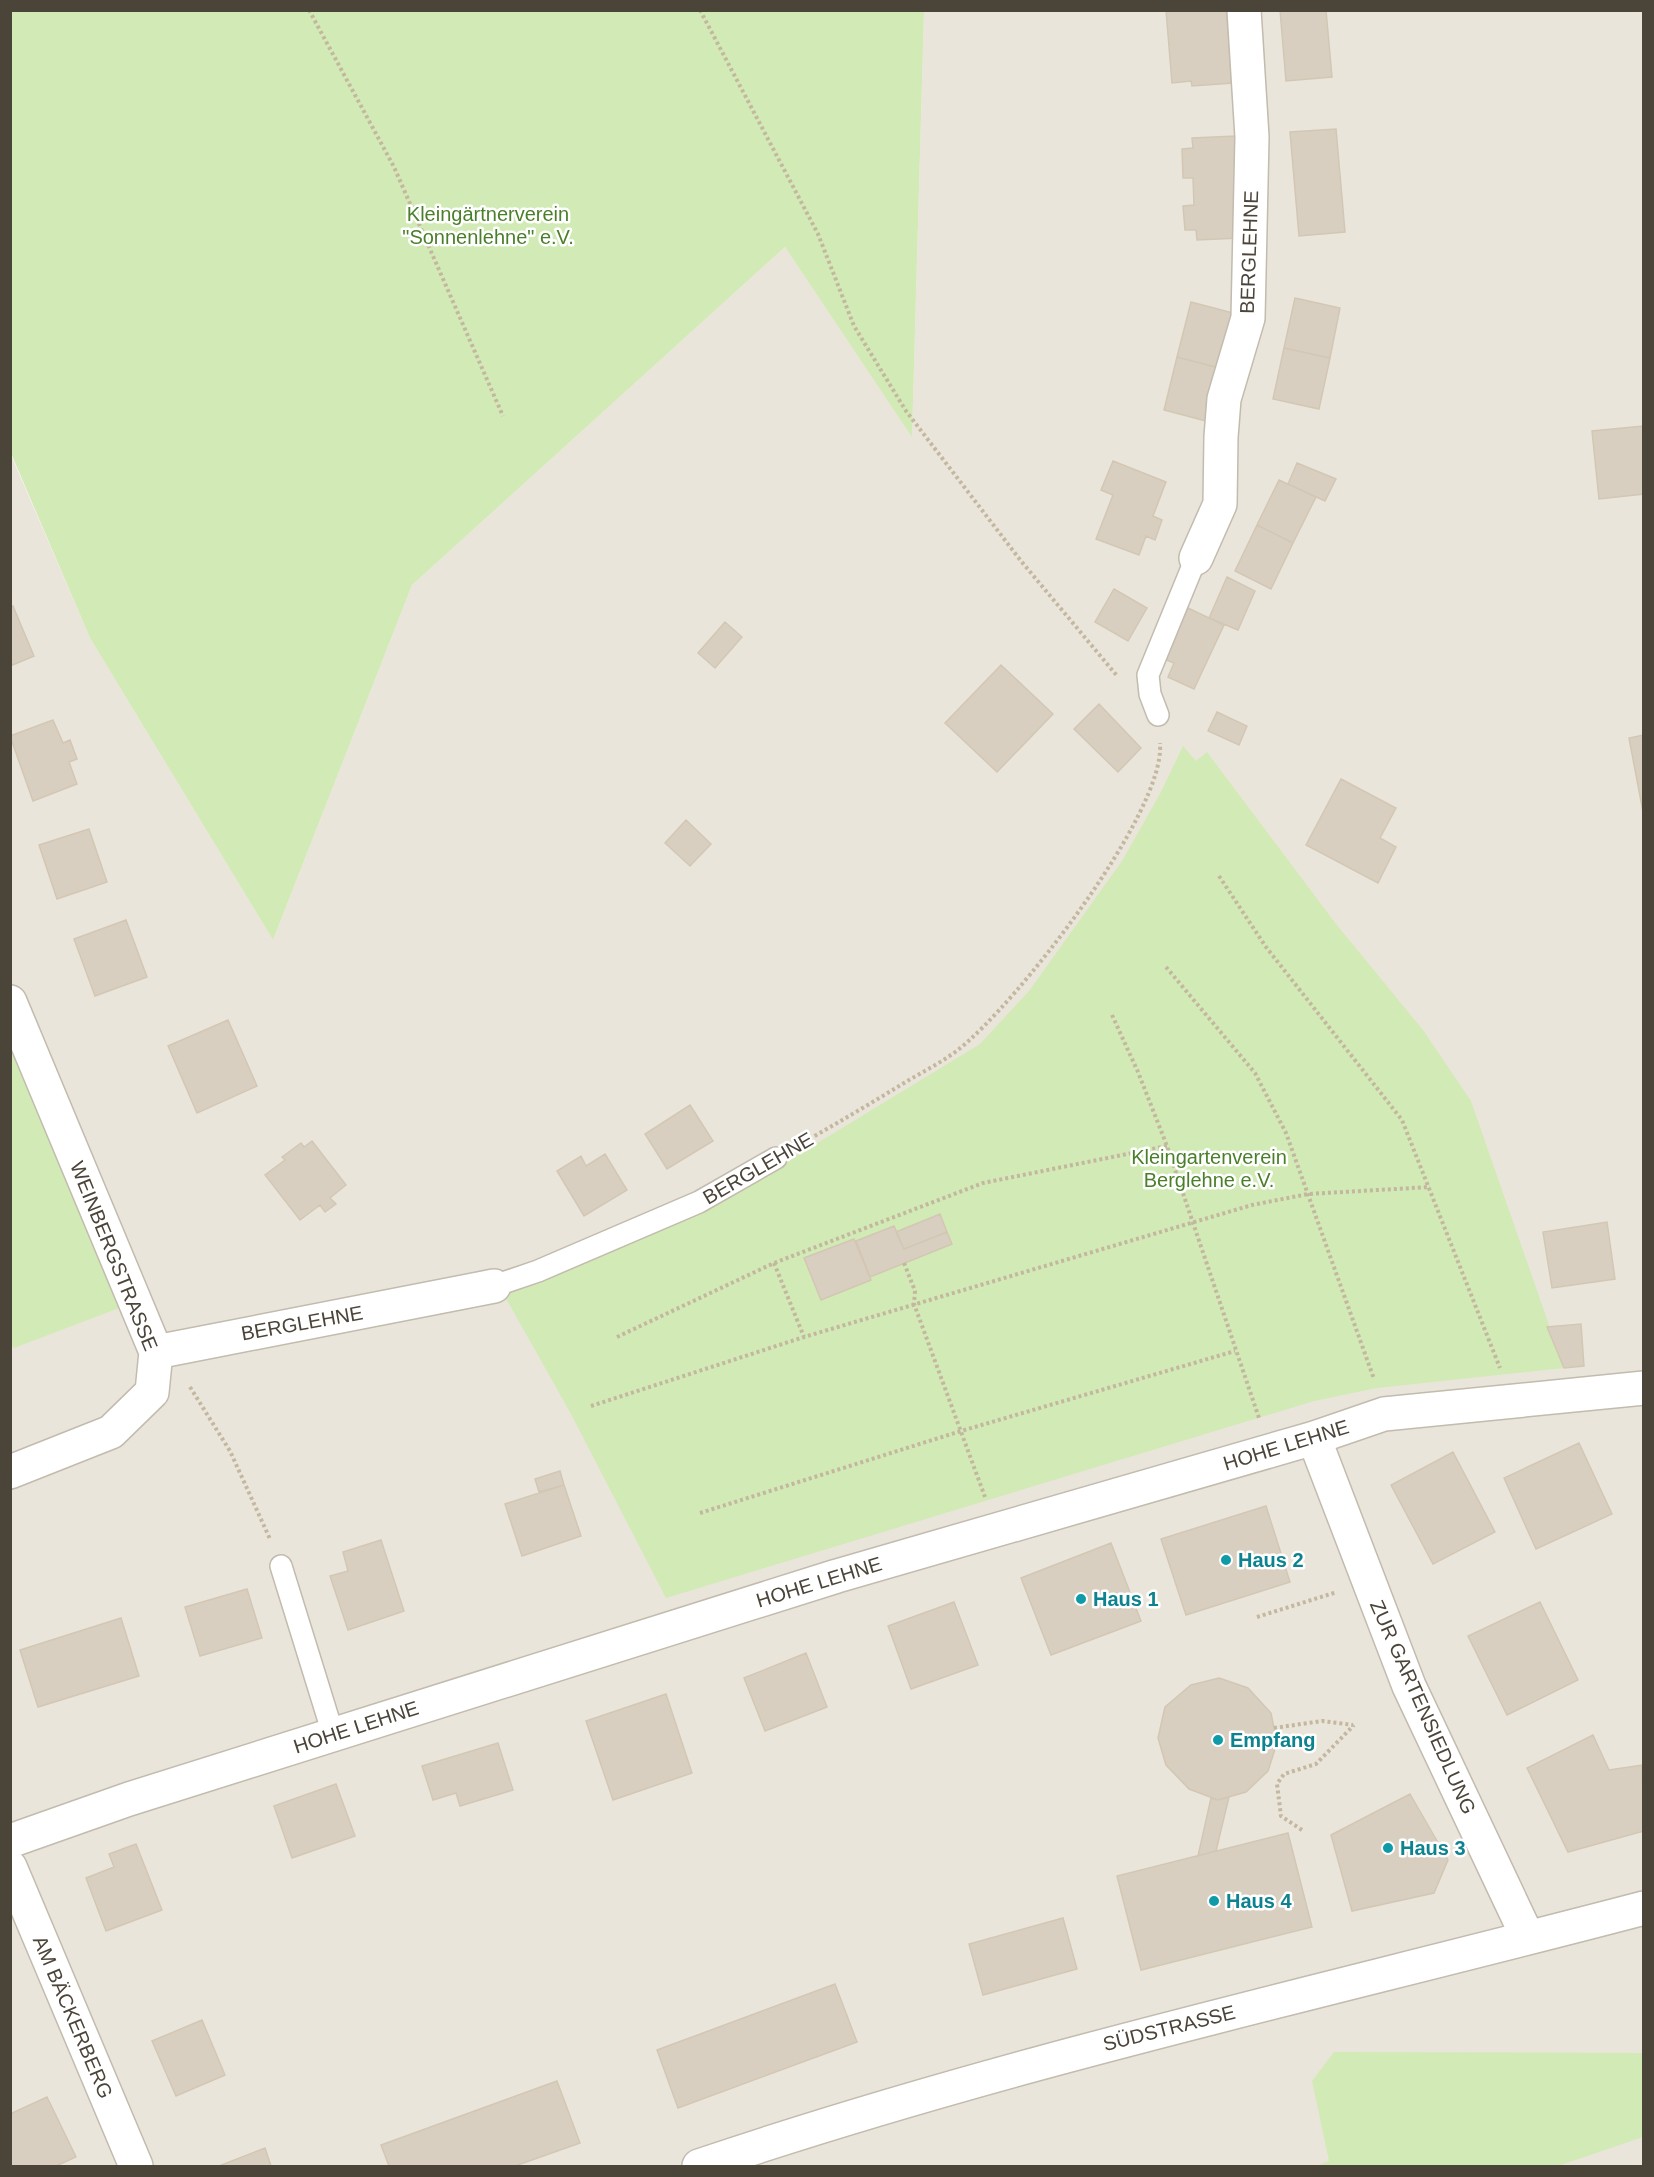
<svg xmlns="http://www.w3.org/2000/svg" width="1654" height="2177" viewBox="0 0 1654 2177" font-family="Arial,sans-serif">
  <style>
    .residential { fill: #eae5da }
    .green { fill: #d2eab5 }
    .building { fill: #d8cfc1; stroke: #d3c7b4; stroke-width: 1.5 }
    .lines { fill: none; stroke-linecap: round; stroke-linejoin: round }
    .lane-casing { stroke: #c2bbae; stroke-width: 24 }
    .street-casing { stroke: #c2bbae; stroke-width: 36 }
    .path { stroke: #c4b79f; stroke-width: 4; stroke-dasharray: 3 3; stroke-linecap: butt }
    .lane { stroke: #fff; stroke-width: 21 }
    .street { stroke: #fff; stroke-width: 33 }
    .culture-dot { fill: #0f9aa8; stroke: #fff; stroke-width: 2 }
    .labels { text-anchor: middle; stroke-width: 5; stroke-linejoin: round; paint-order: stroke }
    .park-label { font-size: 20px; fill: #4a7f2a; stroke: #fff }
    .street-label { font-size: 20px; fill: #4b4439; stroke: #fff }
    .culture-label { font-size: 20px; font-weight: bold; fill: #0d838f; stroke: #fff; text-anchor: start }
  </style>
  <rect width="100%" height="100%" fill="#f6f3ec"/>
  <path class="residential" d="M924,11H1643V2166H11L10,453L90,638L273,940L412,585L785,247L912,436Z"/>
  <path class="green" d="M10,11H924L912,437L785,247L412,585L273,940L90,638L11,453Z
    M1183,746L1196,761L1207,752L1336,924L1423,1030L1471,1101L1564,1368L1377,1388L1314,1401L666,1598L571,1414L504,1295L676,1224L755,1181L980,1044L1029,991L1122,861L1161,792Z
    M10,1031L127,1305L14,1348L10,1343Z
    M1334,2052L1643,2053V2137L1558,2166H1316L1329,2161L1312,2081Z"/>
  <path class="building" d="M1166,10H1226L1233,83L1192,86L1191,81L1172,83Z
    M1280,10H1326L1332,77L1286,81Z
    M1336,129L1345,232L1299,236L1290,132Z
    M1236,136L1240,238L1197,240L1196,230H1185L1183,206L1194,205L1193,178H1183L1182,149L1193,148L1192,138Z
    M1295,298L1340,308L1330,358L1284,348Z
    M1191,302L1233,313L1219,368L1177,357Z
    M1284,348L1330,358L1319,409L1273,399Z
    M1177,357L1219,368L1206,421L1164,410Z
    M1643,426L1644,494L1599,499L1592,431Z
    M1113,461L1166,482L1153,516L1162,520L1155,540L1146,536L1139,555L1096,539L1113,495L1101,490Z
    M1297,463L1336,479L1325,501L1288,484Z
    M1279,480L1316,497L1293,543L1257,525Z
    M1257,525L1293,543L1271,589L1235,571Z
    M1227,577L1255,591L1238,630L1209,618Z
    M1114,589L1147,608L1128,641L1095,622Z
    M13,606L34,656L10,666V607Z
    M1188,608L1224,625L1194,689L1168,677L1174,663L1164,659Z
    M725,622L742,637L715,668L698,653Z
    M1001,665L1053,714L997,772L945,723Z
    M1099,704L1141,748L1118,772L1074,729Z
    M1217,712L1247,726L1239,745L1208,731Z
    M53,720L63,743L70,740L77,759L69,762L77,784L33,801L10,736Z
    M1644,735V812H1643L1629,738Z
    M1341,779L1396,808L1380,838L1396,847L1378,883L1306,845Z
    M686,820L711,844L690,866L665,843Z
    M89,829L107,882L57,899L39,845Z
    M126,920L147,977L95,996L74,939Z
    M228,1020L257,1086L197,1113L168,1046Z
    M690,1105L713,1141L667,1169L645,1134Z
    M312,1141L346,1185L330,1198L336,1204L325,1212L320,1205L300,1220L265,1175L285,1160L282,1157L301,1143L304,1147Z
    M605,1154L627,1190L584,1216L557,1171L581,1156L586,1166Z
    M940,1214L947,1232L904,1249L896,1232Z
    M1607,1222L1615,1279L1552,1288L1543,1232Z
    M894,1226L904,1249L947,1232L952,1244L870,1277L856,1241Z
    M854,1239L871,1280L821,1300L804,1258Z
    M1581,1324L1584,1366L1564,1368L1547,1327Z
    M1579,1443L1612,1514L1536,1549L1504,1478Z
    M1453,1452L1495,1532L1433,1564L1391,1485Z
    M560,1471L564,1485L539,1492L535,1479Z
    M564,1485L581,1536L522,1556L505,1504Z
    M1266,1506L1290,1582L1186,1615L1161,1539Z
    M381,1540L404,1611L348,1630L330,1576L348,1571L343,1552Z
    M1111,1543L1141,1621L1051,1655L1021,1578Z
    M247,1589L262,1638L200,1656L185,1607Z
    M954,1602L978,1665L911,1689L888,1626Z
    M1540,1602L1578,1680L1507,1715L1468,1636Z
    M121,1618L139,1676L38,1707L20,1650Z
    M806,1653L827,1707L765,1731L744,1678Z
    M1219,1678L1248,1688L1271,1713L1277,1743L1268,1771L1246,1792L1218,1800L1189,1789L1166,1765L1158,1738L1165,1707L1191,1685Z
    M666,1694L692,1773L613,1800L586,1721Z
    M1593,1735L1609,1770L1642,1765L1644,1831L1568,1852L1527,1768Z
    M498,1743L513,1790L460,1806L456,1793L433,1800L422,1766Z
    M336,1784L355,1836L292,1858L274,1806Z
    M1410,1794L1448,1860L1434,1893L1352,1911L1331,1835Z
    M1229,1797L1216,1851L1198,1856L1211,1798L1218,1800Z
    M1288,1833L1312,1927L1141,1970L1117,1876Z
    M136,1844L162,1910L106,1931L86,1878L114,1867L109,1854Z
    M1063,1918L1077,1969L983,1995L969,1944Z
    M835,1984L857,2042L678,2108L657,2050Z
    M202,2020L225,2075L176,2096L152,2041Z
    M557,2081L580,2143L515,2166H389L381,2145Z
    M47,2097L76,2157L56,2166H10V2114Z
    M265,2148L271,2166H219Z"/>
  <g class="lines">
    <g class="lane-casing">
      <path id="lane" d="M1158,715L1150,694L1148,675L1196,558
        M494,1286L538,1271L699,1202L776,1158
        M281,1566L333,1734"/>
    </g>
    <g class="street-casing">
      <path id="street" d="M1196,558L1220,504L1221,437L1224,399L1248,318L1252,137L1244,10
        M10,1002L156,1352L152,1392L111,1432L10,1472
        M156,1352L494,1286
        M1314,1438L1409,1686L1528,1938
        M10,1841L129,1799L837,1576L1314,1438L1384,1414L1644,1388
        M10,1867L136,2166
        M699,2166C1009,2061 1328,1991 1644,1908"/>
    </g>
    <path class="path" d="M309,10L394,167L503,416
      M700,10L818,234L854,326L906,411L1021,561L1118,677
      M1219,876L1266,947L1402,1120L1500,1368
      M1166,967L1255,1073L1286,1133L1374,1379
      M1112,1015L1138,1072L1167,1146L1259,1418
      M799,1145C836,1124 873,1102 909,1080C926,1070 944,1061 959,1049C1015,1005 1166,813 1160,743
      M774,1263L804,1337
      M904,1263L915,1291L914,1304L985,1497
      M617,1337L774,1263L983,1183L1167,1146
      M190,1387L230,1451L270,1539
      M591,1406L804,1337L1252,1205L1308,1194L1430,1187
      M700,1513L961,1431L1235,1351
      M1257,1617L1337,1592
      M1274,1728L1322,1721L1353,1725
      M1302,1830L1281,1816L1277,1784L1284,1774L1316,1764L1354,1725"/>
    <use href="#lane" class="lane"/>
    <use href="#street" class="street"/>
  </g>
  <g class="culture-dot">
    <circle cx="1226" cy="1560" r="6"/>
    <circle cx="1081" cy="1599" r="6"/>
    <circle cx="1218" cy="1740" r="6"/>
    <circle cx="1388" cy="1848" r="6"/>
    <circle cx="1214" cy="1901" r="6"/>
  </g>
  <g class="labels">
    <g class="park-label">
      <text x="488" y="221">Kleingärtnerverein<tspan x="488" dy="23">"Sonnenlehne" e.V.</tspan></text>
      <text x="1209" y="1164">Kleingartenverein<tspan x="1209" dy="23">Berglehne e.V.</tspan></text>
    </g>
    <g class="street-label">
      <text transform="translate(1249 252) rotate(-88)" y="7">BERGLEHNE</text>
      <text transform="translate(758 1168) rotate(-30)" y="7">BERGLEHNE</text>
      <text transform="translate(114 1256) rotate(68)" y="7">WEINBERGSTRASSE</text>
      <text transform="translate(302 1323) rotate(-10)" y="7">BERGLEHNE</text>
      <text transform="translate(1286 1445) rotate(-17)" y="7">HOHE LEHNE</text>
      <text transform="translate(819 1582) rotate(-17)" y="7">HOHE LEHNE</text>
      <text transform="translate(1423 1707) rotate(66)" y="7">ZUR GARTENSIEDLUNG</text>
      <text transform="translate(356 1727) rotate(-18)" y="7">HOHE LEHNE</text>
      <text transform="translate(73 2017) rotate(67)" y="7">AM BÄCKERBERG</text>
      <text transform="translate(1169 2028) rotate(-14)" y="7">SÜDSTRASSE</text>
    </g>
    <g class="culture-label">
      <text x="1238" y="1567">Haus 2</text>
      <text x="1093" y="1606">Haus 1</text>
      <text x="1230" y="1747">Empfang</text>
      <text x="1400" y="1855">Haus 3</text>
      <text x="1226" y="1908">Haus 4</text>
    </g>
  </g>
  <rect width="1654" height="2177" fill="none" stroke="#4b4439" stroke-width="24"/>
</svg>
